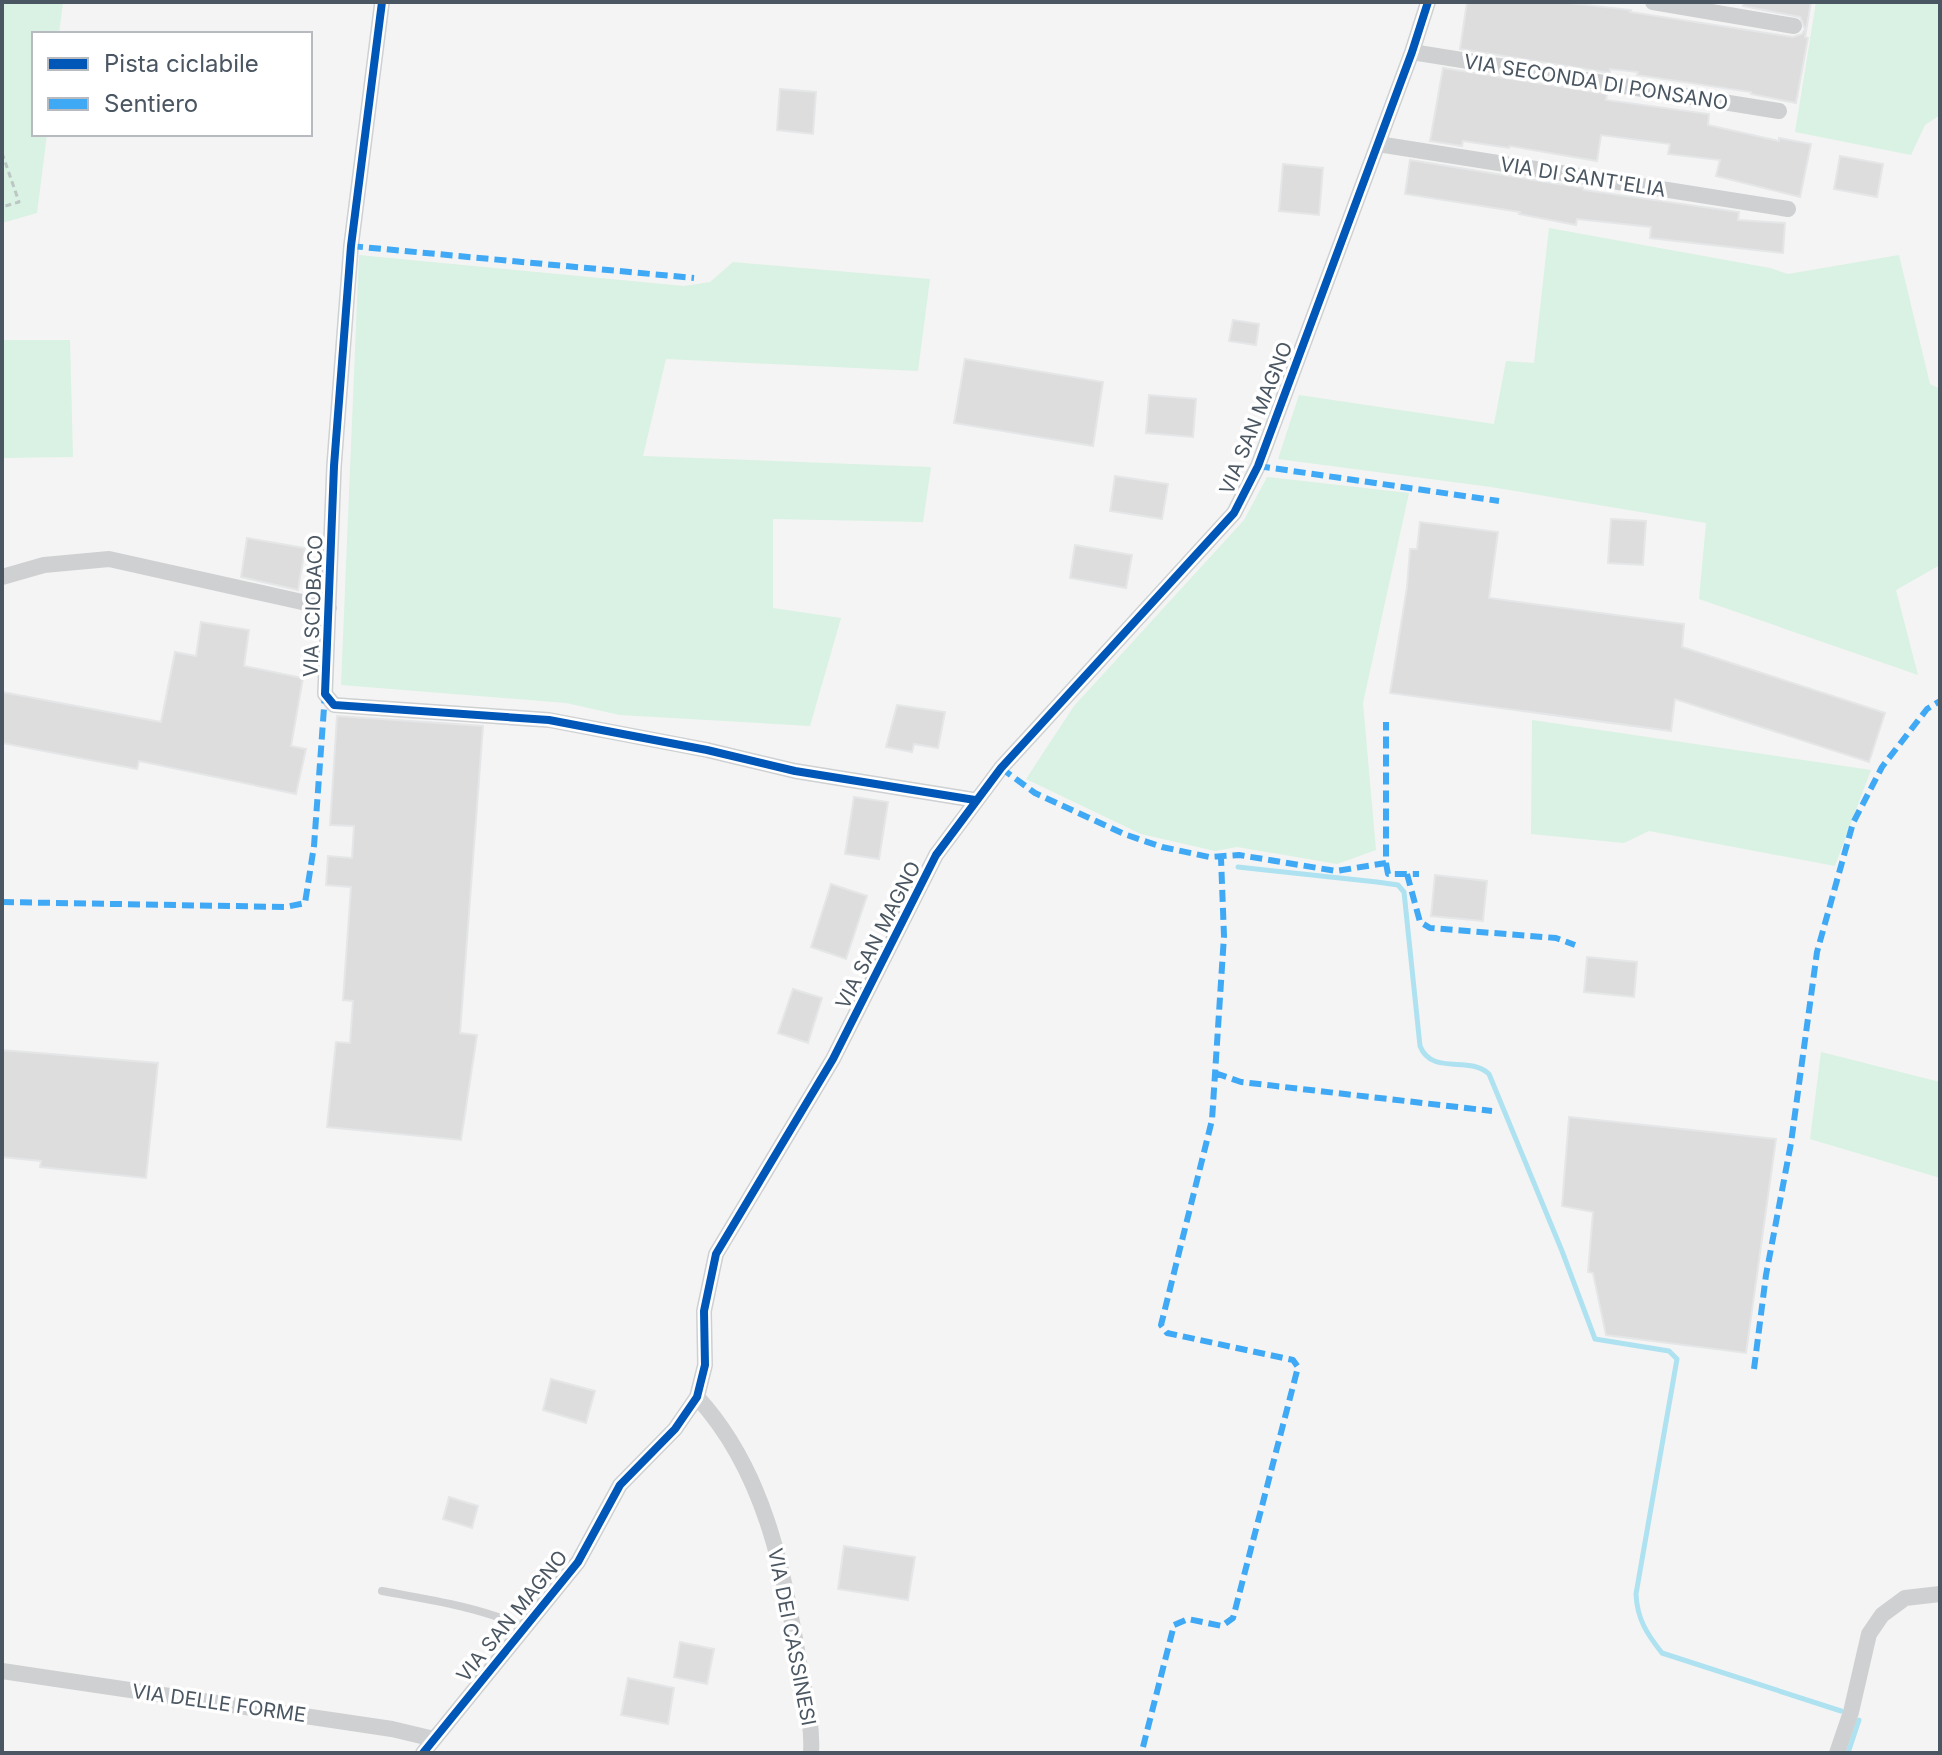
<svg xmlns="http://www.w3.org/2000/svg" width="1942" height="1755" viewBox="0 0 1942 1755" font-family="Inter,sans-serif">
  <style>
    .green { fill: #d9f2e3 }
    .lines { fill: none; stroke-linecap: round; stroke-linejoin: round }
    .stream { stroke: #aee2f0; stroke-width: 5 }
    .building { fill: #ddddde; stroke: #e5e6e7; stroke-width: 2 }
    .path { stroke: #bcc7c4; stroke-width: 3; stroke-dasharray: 6 4; stroke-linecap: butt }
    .lane { stroke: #ced0d2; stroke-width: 8 }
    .street { stroke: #ced0d2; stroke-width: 16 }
    .quiet { stroke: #3fa9f5; stroke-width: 6; stroke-dasharray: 12 6; stroke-linecap: butt }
    .cycleway-casing { stroke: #fff; stroke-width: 13 }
    .cycleway { stroke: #0057b8; stroke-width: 8 }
    .labels { text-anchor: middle; stroke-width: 7; stroke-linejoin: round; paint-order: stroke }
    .street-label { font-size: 20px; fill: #4a5661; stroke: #fff }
  </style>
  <rect width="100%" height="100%" fill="#f4f4f4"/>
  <path class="green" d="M2,2H63L59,34H34V134H47L37,213L2,223Z
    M1816,2H1940V115L1925,125L1911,155L1795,132Z
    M1549,228L1770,268L1788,274L1899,255L1930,384L1940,389V565L1896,590L1918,675L1699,599L1706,523L1491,487L1278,459L1299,395L1494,424L1506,361L1534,363Z
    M359,255L684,286L710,282L733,262L930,279L918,371L666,359L643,456L931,467L923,522L773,519V608L841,618L810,726L620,715L566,703L341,685Z
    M2,340H70L73,457L2,458Z
    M1267,477L1409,493L1363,703L1376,850L1337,864L1237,847L1215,851L1141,834L1026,779L1074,706L1244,520Z
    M1532,720L1871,770L1835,866L1649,831L1624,843L1531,834Z
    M1821,1052L1940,1082V1178L1810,1139Z"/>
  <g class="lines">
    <path class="stream" d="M1238,867L1377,882L1398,885L1404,892L1420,1046C1432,1076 1469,1055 1489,1074L1562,1251L1595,1339L1669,1351L1677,1359L1636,1594C1637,1619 1647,1634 1662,1653L1841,1711
      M1848,1753L1859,1720"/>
  </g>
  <path class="building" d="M1467,2H1561L1631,10L1630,12L1793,37L1802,34L1805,29L1800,17L1743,6V2H1811L1805,37L1808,38L1796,103L1751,94V92L1637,75L1638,72L1610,69V73L1460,49Z
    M1443,68L1607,94L1606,100L1709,114L1708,125L1779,141V138L1811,144L1800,197L1716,176L1720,160L1668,154L1670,144L1601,135L1597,161L1510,146L1509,148L1463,141L1462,146L1430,141Z
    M780,89L816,92L813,134L777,130Z
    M1840,156L1883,164L1877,197L1834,189Z
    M1410,160L1583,188V190L1739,212L1738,220L1785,223L1783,253L1650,238L1651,227L1577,219L1576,225L1519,214L1520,212L1405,194Z
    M1283,164L1323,168L1319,215L1279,211Z
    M1233,320L1259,324L1256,345L1229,341Z
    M965,359L1103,382L1093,446L954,423Z
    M1149,395L1196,399L1193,437L1146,433Z
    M1115,476L1168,484L1162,519L1110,511Z
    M1611,519L1646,521L1643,565L1608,563Z
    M1420,522L1498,532L1489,598L1684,624L1682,647L1885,713L1869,762L1675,699L1671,731L1390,693L1407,587L1410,549H1417Z
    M247,538L305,548L298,590L241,577Z
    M1075,545L1132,555L1126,588L1070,578Z
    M201,622L249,630L244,666L303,678L291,746L306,749L296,794L139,761L137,769L2,743V692L161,722L175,652L196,656Z
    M897,705L945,712L938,748L914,744L912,752L886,747Z
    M337,716L483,726L460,1033L477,1035L461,1140L327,1127L336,1042L350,1043L353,1001L343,1000L351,887L326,885L328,856L352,858L354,826L330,825Z
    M854,797L888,802L879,859L845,854Z
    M1435,875L1487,881L1483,921L1431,916Z
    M831,884L867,896L846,959L811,947Z
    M1587,957L1637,962L1634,997L1584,992Z
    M793,989L822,998L808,1043L778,1033Z
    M2,1050L158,1063L146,1178L40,1167L41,1161L2,1157Z
    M1569,1117L1776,1139L1746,1353L1606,1335L1593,1273L1588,1272L1593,1212L1562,1206Z
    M551,1379L595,1391L586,1423L543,1410Z
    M449,1497L478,1506L472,1528L443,1519Z
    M844,1546L915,1557L908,1600L838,1589Z
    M680,1642L714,1649L707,1684L674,1677Z
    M628,1678L674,1688L668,1724L621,1715Z"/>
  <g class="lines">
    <path class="path" d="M2,153L19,202L2,207"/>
    <path class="lane" d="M382,1591C431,1600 478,1607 524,1627"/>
    <path class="street" d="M382,2L351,246L334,466L325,694L334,705L549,720L707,750L795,771L975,800
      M1653,2L1794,26
      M1412,52L1779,111
      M1378,144L1788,209
      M2,577L44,565L109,559L329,608
      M697,1397C764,1470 783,1567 799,1662C804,1691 813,1723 811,1753
      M2,1671L392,1729L434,1739
      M423,1753L578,1562L620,1485L675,1429L697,1397L705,1365L704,1311L716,1254L833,1059L936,855L1001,768L1234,513L1258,466L1412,52L1428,2
      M1837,1753L1851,1712L1869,1634L1882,1615L1905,1598L1940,1594"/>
    <path class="quiet" d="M351,246L694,278
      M1258,466L1499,501
      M1001,768L1035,793L1124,834L1162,847L1209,857L1239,855L1336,871L1386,863V722
      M1386,863L1388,874H1419
      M1407,874L1420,922L1430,928L1556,938L1575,945
      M2,902L286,907L305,903L314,846L325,694
      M1215,1073L1241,1082L1492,1111
      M1754,1369L1766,1275L1791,1143L1817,952L1853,823L1882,767L1927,709L1940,701
      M1143,1747L1174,1625L1188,1619L1222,1626L1233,1618L1298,1367L1293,1360L1167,1333L1161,1325L1212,1120L1224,936L1221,858"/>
    <g class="cycleway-casing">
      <path id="cycleway" d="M382,2L351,246L334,466L325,694L334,705L549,720L707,750L795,771L975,800
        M423,1753L578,1562L620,1485L675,1429L697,1397L705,1365L704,1311L716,1254L833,1059L936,855L1001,768L1234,513L1258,466L1412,52L1428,2"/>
    </g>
    <use href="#cycleway" class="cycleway"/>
  </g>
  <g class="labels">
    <g class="street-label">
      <text transform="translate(1596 82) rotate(9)" y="7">VIA SECONDA DI PONSANO</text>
      <text transform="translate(1583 177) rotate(9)" y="7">VIA DI SANT'ELIA</text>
      <text transform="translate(1256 418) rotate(-68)" y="7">VIA SAN MAGNO</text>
      <text transform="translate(313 606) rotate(-88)" y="7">VIA SCIOBACO</text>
      <text transform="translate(878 935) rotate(-63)" y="7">VIA SAN MAGNO</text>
      <text transform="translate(512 1616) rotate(-51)" y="7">VIA SAN MAGNO</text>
      <text transform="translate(792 1637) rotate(79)" y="7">VIA DEI CASSINESI</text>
      <text transform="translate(219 1703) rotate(8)" y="7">VIA DELLE FORME</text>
    </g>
  </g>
  <rect width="1942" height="1755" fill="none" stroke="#4a5661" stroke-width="8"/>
  <rect x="32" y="32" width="280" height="104" fill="#ffffff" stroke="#b7bbc0" stroke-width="2"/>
  <rect x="48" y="58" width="40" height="12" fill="#0057b8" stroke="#b7bbc0" stroke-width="2"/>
  <text x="104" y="72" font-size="24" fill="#4a5661">Pista ciclabile</text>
  <rect x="48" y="98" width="40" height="12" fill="#3fa9f5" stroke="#b7bbc0" stroke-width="2"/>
  <text x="104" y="112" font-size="24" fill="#4a5661">Sentiero</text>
</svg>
